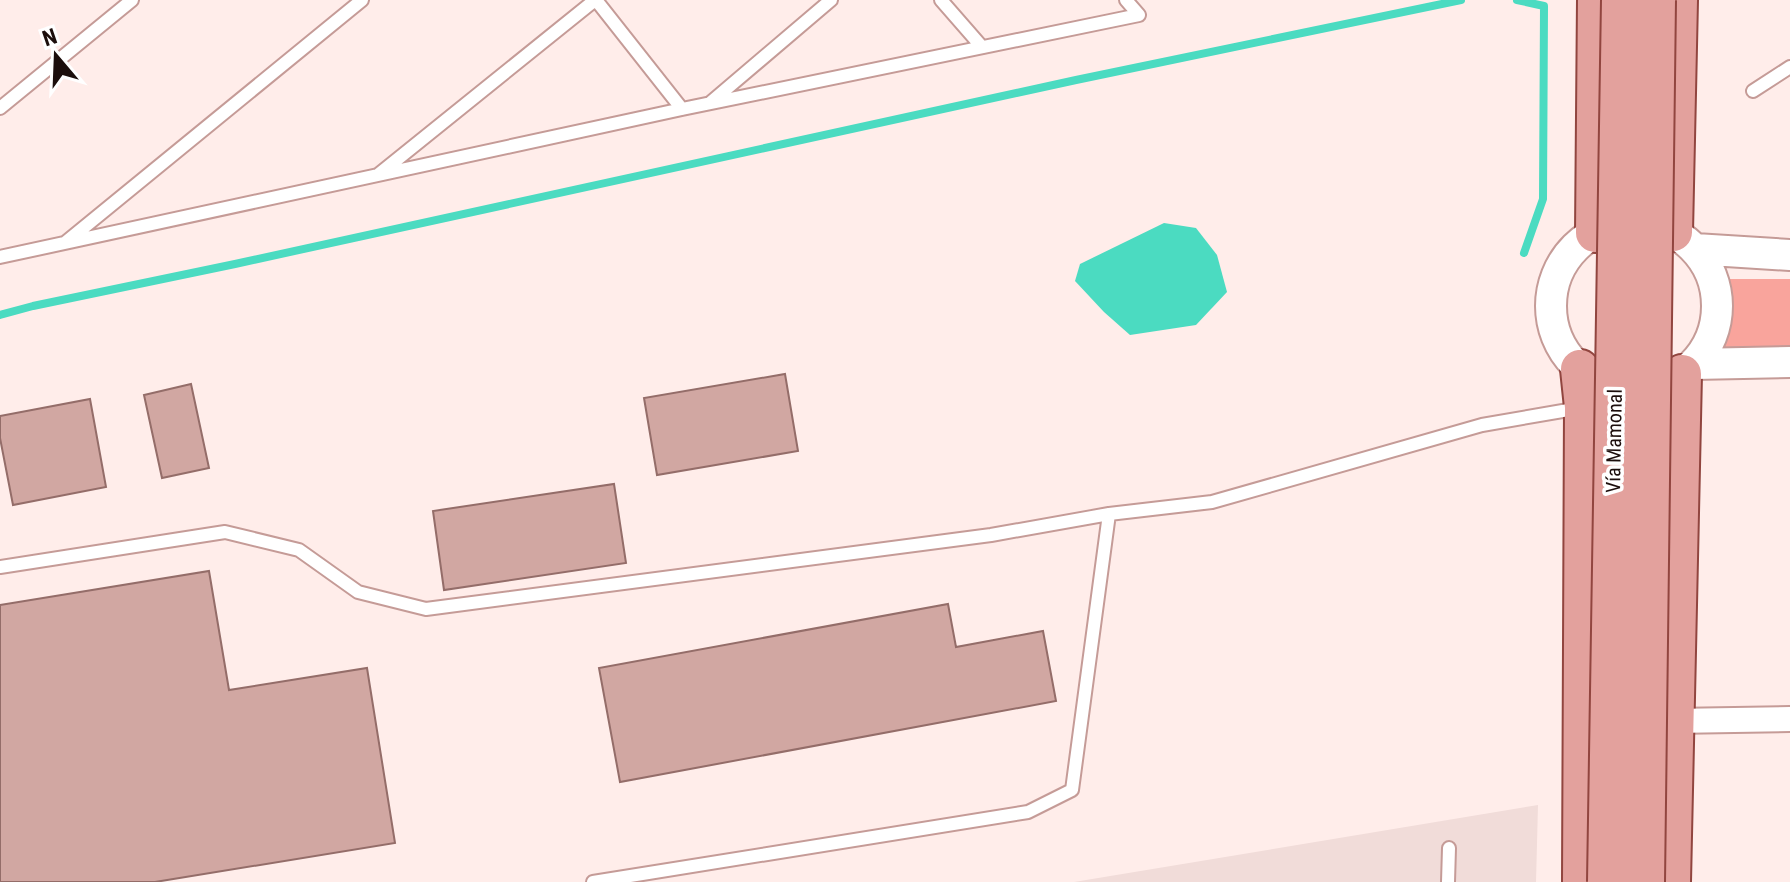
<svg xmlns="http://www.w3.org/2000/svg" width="1790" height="882" viewBox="0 0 1790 882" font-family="'Roboto Condensed',sans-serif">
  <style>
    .built { fill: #f1dcd9 }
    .green { fill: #f9a49c }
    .water { fill: #4bdbc1 }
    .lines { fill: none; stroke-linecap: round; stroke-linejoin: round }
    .stream { stroke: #4bdbc1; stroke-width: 8 }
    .building { fill: #d1a7a2; stroke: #946d69; stroke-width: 2 }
    .service-casing { stroke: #c59b97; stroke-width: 16 }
    .minor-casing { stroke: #c59b97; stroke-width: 28 }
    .tertiary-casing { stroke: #c59b97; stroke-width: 34 }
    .primary-casing { stroke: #91453f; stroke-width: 42 }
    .service { stroke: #fff; stroke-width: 12 }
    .minor { stroke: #fff; stroke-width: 24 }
    .tertiary { stroke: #fff; stroke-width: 30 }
    .primary { stroke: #e3a19d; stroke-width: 38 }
    .primary-bridge-casing { stroke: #91453f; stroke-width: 42; stroke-linecap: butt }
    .primary-bridge { stroke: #e3a19d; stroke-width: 38 }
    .labels { text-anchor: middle; stroke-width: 7; stroke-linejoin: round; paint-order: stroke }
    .street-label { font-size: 20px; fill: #1c0e0c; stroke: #fff }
  </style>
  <rect width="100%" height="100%" fill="#ffedea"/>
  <path class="built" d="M1538,805L1536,882H1074Z"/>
  <path class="green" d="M1718,279H1790V353L1713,355L1727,323L1722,288Z"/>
  <path class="water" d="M1164,223L1196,228L1217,255L1227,292L1196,325L1130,335L1104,312L1075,281L1080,264Z"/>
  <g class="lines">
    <path class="stream" d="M1517,0L1544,6L1543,199L1524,253
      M0,315L33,306L235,264L1076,80L1461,0"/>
  </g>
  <path class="building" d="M785,374L798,451L657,475L644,398Z
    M191,384L209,468L162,478L144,395Z
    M90,399L106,487L13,505L0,438V416Z
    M614,484L626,563L444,590L433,511Z
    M209,571L229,690L367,668L395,843L155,882H0V605Z
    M948,604L956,647L1043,631L1056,701L620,782L599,668Z"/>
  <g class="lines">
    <g class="service-casing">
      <path id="service" d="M596,0L682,109
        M941,0L982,47
        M1753,91L1790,67
        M711,102L831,0
        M0,108L132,0
        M379,174L595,0
        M66,242L362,0
        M0,257L682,109L1139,15L1126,0
        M0,567L225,532L299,550L358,592L426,609L991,535L1109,514L1212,502L1482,425L1580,408
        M593,882L1028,812L1072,790L1109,514
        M1448,882L1449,848"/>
    </g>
    <g class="minor-casing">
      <path id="minor" d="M1673,721L1790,719"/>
    </g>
    <g class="tertiary-casing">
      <path id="tertiary" d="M1551 306a83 83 0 1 1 166 0a83 83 0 1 1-166 0Z
        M1695,249L1790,255
        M1694,364L1790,362"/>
    </g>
    <g class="primary-casing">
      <path id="primary" d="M1673,232L1678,0
        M1595,233L1597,0
        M1580,369L1584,407L1582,882
        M1671,882L1682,374"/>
    </g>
    <use href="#service" class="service"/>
    <use href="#minor" class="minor"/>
    <use href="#tertiary" class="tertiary"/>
    <use href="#primary" class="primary"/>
    <g class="primary-bridge-casing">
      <path id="primary-bridge" d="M1607,882L1621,0
        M1645,882L1656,0"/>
    </g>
    <use href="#primary-bridge" class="primary-bridge"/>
  </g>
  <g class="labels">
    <g class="street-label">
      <text transform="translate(1614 441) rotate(-89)" y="7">Vía Mamonal</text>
    </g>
  </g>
  <g transform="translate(56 56) rotate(341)" stroke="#ffffff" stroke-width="6" paint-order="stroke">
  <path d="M0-6L14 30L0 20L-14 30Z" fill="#1c0e0c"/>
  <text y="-12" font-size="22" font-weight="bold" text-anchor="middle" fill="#1c0e0c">N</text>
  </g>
</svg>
